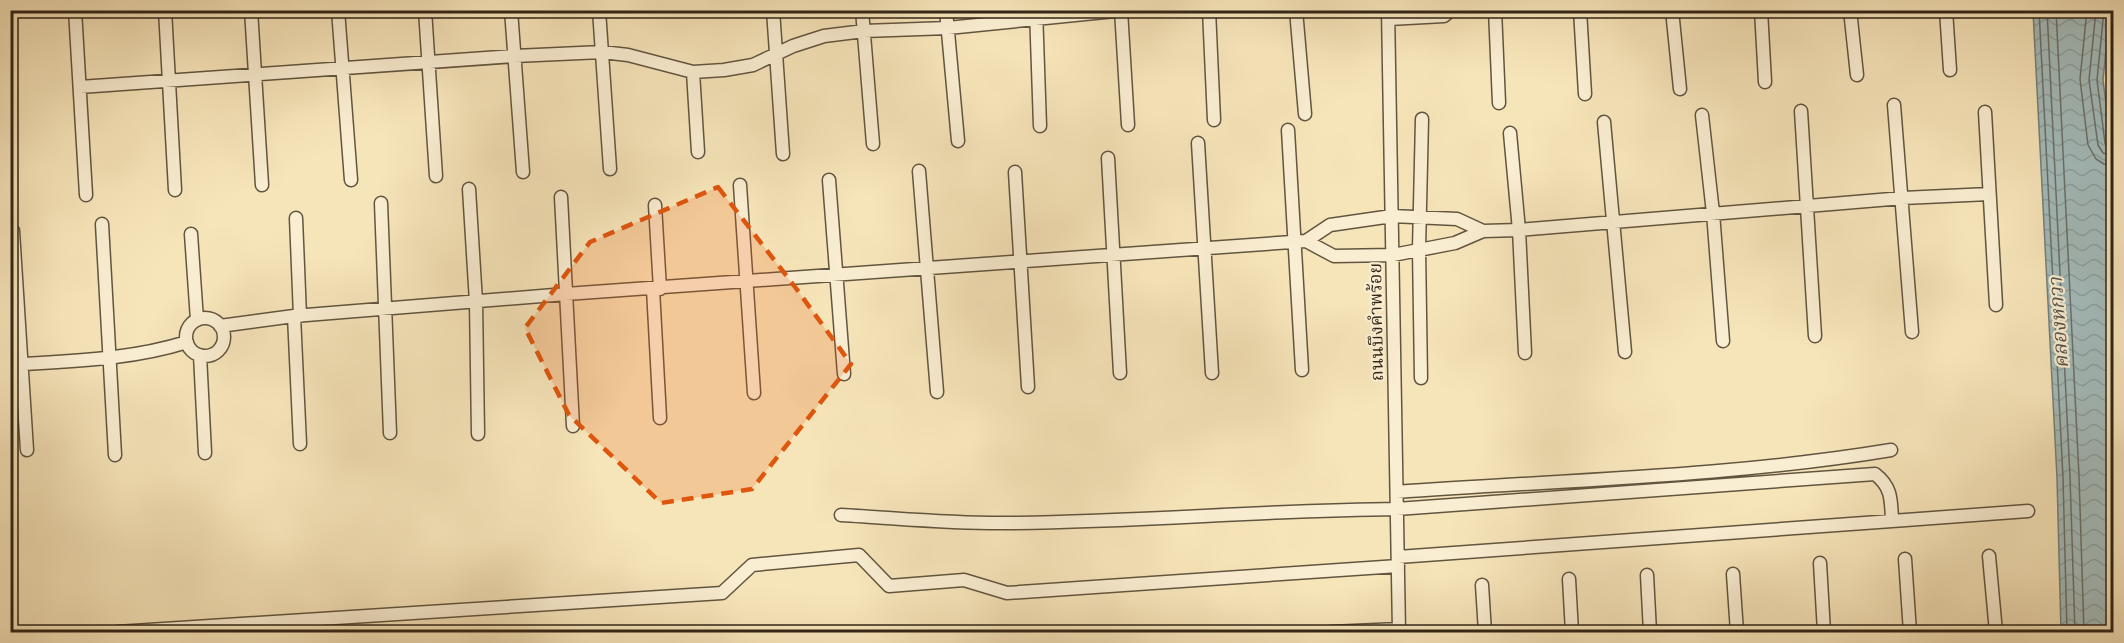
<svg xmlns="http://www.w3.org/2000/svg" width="2124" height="643" viewBox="0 0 2124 643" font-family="Cardo,'Noto Serif Thai',serif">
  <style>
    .water { fill: url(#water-waves); stroke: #76807a; stroke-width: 1.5 }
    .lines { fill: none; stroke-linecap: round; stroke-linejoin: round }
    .shore { stroke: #6a706a; stroke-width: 1.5 }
    .minor-casing { stroke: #625540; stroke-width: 15 }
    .minor { stroke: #faeed2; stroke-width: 12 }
    .marked { fill: #df560d; fill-opacity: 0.2; stroke: #df560d; stroke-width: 4.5; stroke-dasharray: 12 8; stroke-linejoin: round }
    .labels { text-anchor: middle; stroke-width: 4.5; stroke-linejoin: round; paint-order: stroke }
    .street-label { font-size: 18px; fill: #312517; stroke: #faeed2 }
    .water-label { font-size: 20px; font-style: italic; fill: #545249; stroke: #faeed2 }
  </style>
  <defs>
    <pattern id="water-waves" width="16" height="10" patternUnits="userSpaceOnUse" patternTransform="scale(1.5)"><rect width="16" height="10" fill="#a4bcbc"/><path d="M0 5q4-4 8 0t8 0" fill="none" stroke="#8ea1a1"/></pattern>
  </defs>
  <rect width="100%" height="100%" fill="#f7e5ba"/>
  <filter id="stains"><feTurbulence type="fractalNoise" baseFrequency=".00333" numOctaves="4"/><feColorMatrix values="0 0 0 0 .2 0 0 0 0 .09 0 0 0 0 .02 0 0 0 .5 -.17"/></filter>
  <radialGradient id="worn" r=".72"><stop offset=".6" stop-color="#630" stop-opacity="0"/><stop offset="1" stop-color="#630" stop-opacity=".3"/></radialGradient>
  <path class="water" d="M2033,11H2110L2103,80L2114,164L2113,632H2061L2057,478Z"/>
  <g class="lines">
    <path class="shore" d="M2039,10L2063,477L2067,632
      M2047,10L2070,477L2075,632
      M2056,10L2079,476L2084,632
      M2087,10L2080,79L2088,145L2096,159L2104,164L2114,165
      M2096,10L2089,80L2098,145L2103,153L2114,156
      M2104,10L2097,80L2105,143L2108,148H2114"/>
    <g class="minor-casing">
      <path id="minor" d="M75,10L86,195
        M165,10L175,190
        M251,10L262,185
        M338,10L351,180
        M425,10L436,176
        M511,10L523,172
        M599,10L610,169
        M773,10L783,154
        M862,10L873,144
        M946,10L958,141
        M1036,10L1040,126
        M1121,10L1128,125
        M1209,10L1214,120
        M1296,10L1305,114
        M1388,10L1399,632
        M1495,10L1499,103
        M1580,10L1585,94
        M1672,10L1680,89
        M1761,10L1765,82
        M1850,10L1857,75
        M1946,10L1950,70
        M1389,19L1444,16L1451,10
        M693,72L698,152
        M80,87L515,56L602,52L628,55L693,72L724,70L753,65L793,46L824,36L864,31L948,28L1125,10
        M1894,105L1912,332
        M1801,111L1815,336
        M1985,112L1996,305
        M1702,115L1713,213L1723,341
        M1604,122L1625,352
        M1288,130L1302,370
        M1510,133L1519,230L1525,353
        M1198,143L1212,373
        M1108,158L1120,373
        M919,171L937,392
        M1015,172L1028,387
        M829,180L844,374
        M740,185L754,393
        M469,189L476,302L478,434
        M561,197L573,426
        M381,203L390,433
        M655,205L660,289
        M296,218L300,316
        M102,224L115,455
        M13,231L27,450
        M191,234L197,320
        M1306,241L1334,256L1393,255L1455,243L1483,231L1519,230L1903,198L1989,194
        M653,289L660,418
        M294,316L300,444
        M186 337a19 19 0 1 1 38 0a19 19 0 1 1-38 0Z
        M220,326L294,316L566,294L1306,241L1330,225L1392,216L1457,219L1483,231
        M200,355L205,453
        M10,365C70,361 130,360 187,342
        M1421,378L1419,249L1422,119
        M1397,492C1561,480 1728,477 1891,450
        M841,515C897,518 953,524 1009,523C1139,522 1268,510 1397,509L1875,474C1892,487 1891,500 1892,521L2028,511
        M1989,556L1996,632
        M1398,557L1892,521
        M1905,559L1910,632
        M1820,563L1824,632
        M1733,574L1737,632
        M1647,575L1650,632
        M1569,579L1572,632
        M1482,585L1485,632
        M117,632L722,593L752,565L859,555L889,586L964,580L1007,593L1398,566
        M1331,632L1399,629"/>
    </g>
    <use href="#minor" class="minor"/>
  </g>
  <path class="marked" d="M718,187L795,287L851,364L752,489L661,503L569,415L525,328L590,242Z"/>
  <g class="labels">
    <g class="street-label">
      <text transform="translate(1376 322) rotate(-91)" y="6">ถนนบึงคำพร้อย</text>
    </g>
    <g class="water-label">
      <text transform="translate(2058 323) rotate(-94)" y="7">คลองหกวา</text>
    </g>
  </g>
  <rect width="2124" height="643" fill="none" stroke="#f7e5ba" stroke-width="36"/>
  <rect x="12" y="12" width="2100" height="619" fill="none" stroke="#312517" stroke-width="3"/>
  <rect x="18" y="18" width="2088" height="607" fill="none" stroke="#312517" stroke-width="1.5"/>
  <rect width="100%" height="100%" filter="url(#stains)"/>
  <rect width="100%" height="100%" fill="url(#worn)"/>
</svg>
